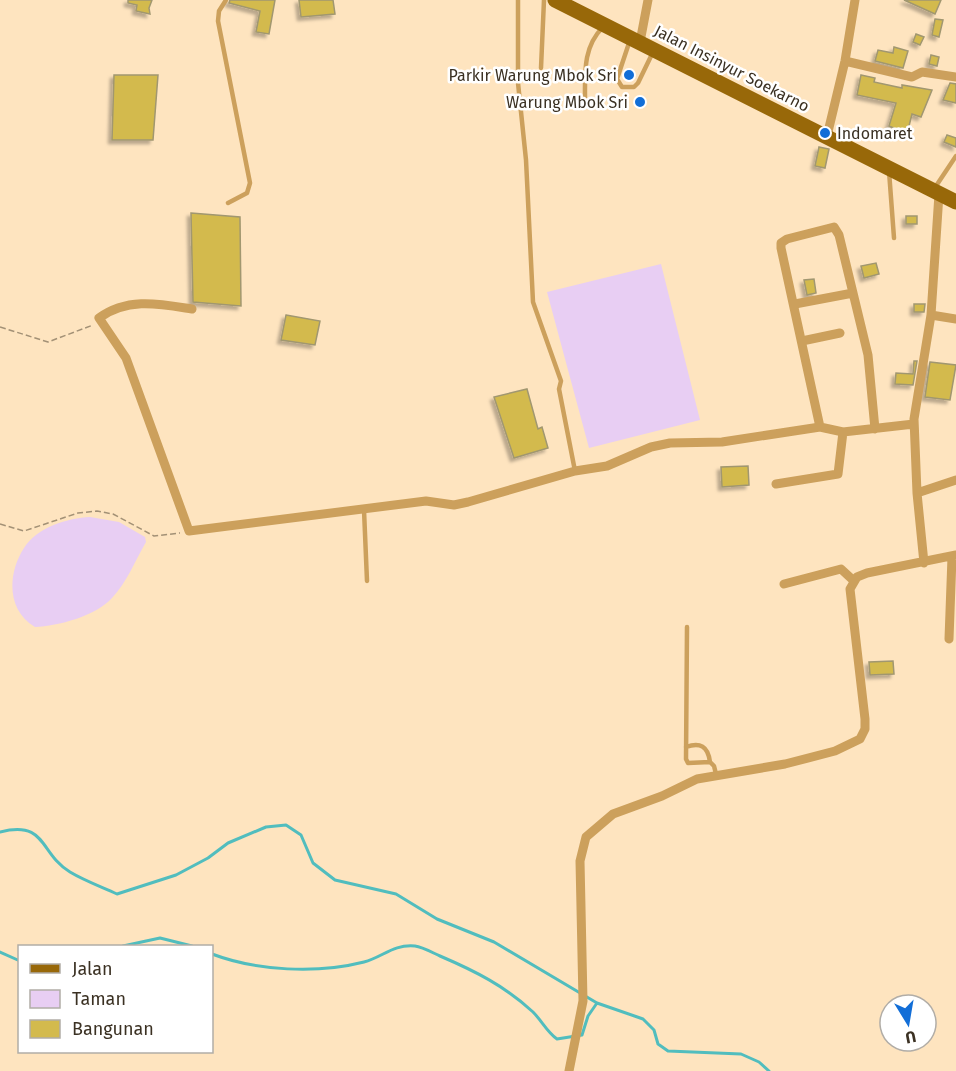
<svg xmlns="http://www.w3.org/2000/svg" width="956" height="1071" viewBox="0 0 956 1071" font-family="'Fira Sans',sans-serif">
  <style>
    .green { fill: #e8cef3 }
    .lines { fill: none; stroke-linecap: round; stroke-linejoin: round }
    .stream { stroke: #51bdbe; stroke-width: 3 }
    .building { fill: #d3ba4d; stroke: #a19770; stroke-width: 1.5; filter: url(#shadow) }
    .path { stroke: #a39176; stroke-width: 1.5; stroke-dasharray: 6 3; stroke-linecap: butt }
    .lane { stroke: #cca05c; stroke-width: 4.5 }
    .street { stroke: #cca05c; stroke-width: 9 }
    .primary { stroke: #986809; stroke-width: 15 }
    .poi-dot { fill: #126ed7; stroke: #fff; stroke-width: 2 }
    .labels { text-anchor: middle; stroke-width: 5; stroke-linejoin: round; paint-order: stroke }
    .street-label { font-size: 16px; fill: #3b3123; stroke: #fff }
    .poi-label { font-size: 16px; fill: #3b3123; stroke: #fff; text-anchor: end }
  </style>
  <defs>
    <filter id="shadow"><feDropShadow dx="-3.5" dy="3.5" stdDeviation="1.5" flood-color="#0004"/></filter>
  </defs>
  <rect width="100%" height="100%" fill="#fee4bf"/>
  <path class="green" d="M661,264L700,420L589,448L547,292Z
    M90,517L119,522L145,537L146,542C135,561 127,582 112,598C96,616 58,626 35,627C7,611 7,574 24,548C37,527 68,518 90,517Z"/>
  <g class="lines">
    <path class="stream" d="M0,832C47,820 39,853 70,872C85,881 102,887 117,894L176,875L208,858L228,843L266,827L286,825L301,835L313,863L335,880L396,894L437,919L494,942L597,1003L643,1019L654,1030L658,1044L668,1051L741,1054L759,1062L769,1071
      M123,946L160,938L192,946
      M0,952L20,961
      M212,954C257,971 317,974 364,962C383,957 393,944 415,946C423,947 433,953 440,956C475,971 505,986 533,1012C542,1021 547,1032 557,1039L582,1035L588,1016L597,1003"/>
  </g>
  <path class="building" d="M128,0H152L149,8L150,14L136,11L137,5L128,3Z
    M230,0H275L269,34L256,32L260,11L229,3Z
    M299,0H333L335,14L301,17Z
    M904,0H941L935,14Z
    M935,19L943,20L939,37L932,35Z
    M916,34L924,37L920,45L913,42Z
    M894,47L908,51L903,68L875,61L878,50L893,53Z
    M931,55L939,57L937,66L929,64Z
    M114,75H158L153,140H112Z
    M861,75L875,78L874,82L902,88V85L932,90L921,117L912,114L907,134L889,126L896,103L857,95Z
    M950,83L956,84V103L943,100Z
    M947,135L956,138V147L944,142Z
    M819,147L829,149L825,168L815,166Z
    M191,213L240,217L241,306L193,302Z
    M906,216H917V224H906Z
    M876,263L879,274L864,278L861,266Z
    M814,279L816,293L807,295L804,280Z
    M914,304H925L924,312H914Z
    M286,315L320,321L315,345L281,340Z
    M914,361H917L913,385L895,384L896,373L913,374Z
    M930,362L956,365L950,400L925,397Z
    M527,389L538,429L542,427L548,448L514,458L494,397Z
    M748,466L749,485L722,487L721,467Z
    M893,661L894,674L870,675L869,662Z"/>
  <g class="lines">
    <path class="path" d="M0,327L48,342L93,325
      M0,524L24,531L78,513L97,511L113,514L154,536L180,533"/>
    <path class="lane" d="M226,0L219,11L218,21L250,183L247,193L228,203
      M518,0V83L526,160L533,302L561,381L559,389L575,471
      M630,40L617,79L622,87H634L638,83L653,52
      M541,68L544,0
      M585,99C585,72 583,47 603,27
      M889,171L894,238
      M934,189L956,156
      M364,510L367,581
      M687,627L686,759L688,763L710,762L714,766L716,774
      M686,747C700,742 708,746 710,762"/>
    <path class="street" d="M640,42L648,0
      M845,61L912,77L922,72L956,77
      M827,136L845,61L855,0
      M795,304L853,293
      M192,309C160,304 128,297 99,318L126,358L189,531L426,501L454,505L468,502L575,471L607,466L651,447L670,443L722,442L820,427L843,432L914,424
      M931,315L956,319
      M802,341L840,333
      M820,427L781,248V243L787,239L834,227L839,235L868,355L875,429
      M776,484L838,474L843,432
      M917,493L914,419L931,315L939,194
      M924,563L917,493L956,480
      M784,584L841,569L854,581
      M949,639L952,557
      M569,1071L583,1001L580,861L586,837L613,814L662,796L697,779L785,764L835,751L860,739L865,729V719L850,589L857,577L867,573L956,555"/>
    <path class="primary" d="M555,0L956,202"/>
  </g>
  <g class="poi-dot">
    <circle cx="629" cy="75" r="6"/>
    <circle cx="640" cy="102" r="6"/>
    <circle cx="825" cy="133" r="6"/>
  </g>
  <g class="labels">
    <g class="street-label">
      <text transform="translate(732 68) rotate(27)" y="6">Jalan Insinyur Soekarno</text>
    </g>
    <g class="poi-label">
      <text x="617" y="81">Parkir Warung Mbok Sri</text>
      <text x="628" y="108">Warung Mbok Sri</text>
      <text x="837" y="139" text-anchor="start">Indomaret</text>
    </g>
  </g>
  <rect x="18" y="945" width="195" height="108" fill="#ffffff" stroke="#b1ada7" stroke-width="1.5"/>
  <rect x="30" y="964" width="30" height="9" fill="#986809" stroke="#b1ada7" stroke-width="1.5"/>
  <text x="72" y="975" font-size="18" fill="#3b3123">Jalan</text>
  <rect x="30" y="990" width="30" height="18" fill="#e8cef3" stroke="#b1ada7" stroke-width="1.5"/>
  <text x="72" y="1005" font-size="18" fill="#3b3123">Taman</text>
  <rect x="30" y="1020" width="30" height="18" fill="#d3ba4d" stroke="#b1ada7" stroke-width="1.5"/>
  <text x="72" y="1035" font-size="18" fill="#3b3123">Bangunan</text>
  <g transform="translate(908 1023) rotate(169)"><circle r="28" fill="#ffffff" stroke="#b1ada7" stroke-width="1.5"/>
  <path d="M0-4.5L10 22L0 15L-10 22Z" fill="#126ed7"/>
  <text y="-9" font-size="16" font-weight="bold" text-anchor="middle" fill="#3b3123">U</text>
  </g>
</svg>
